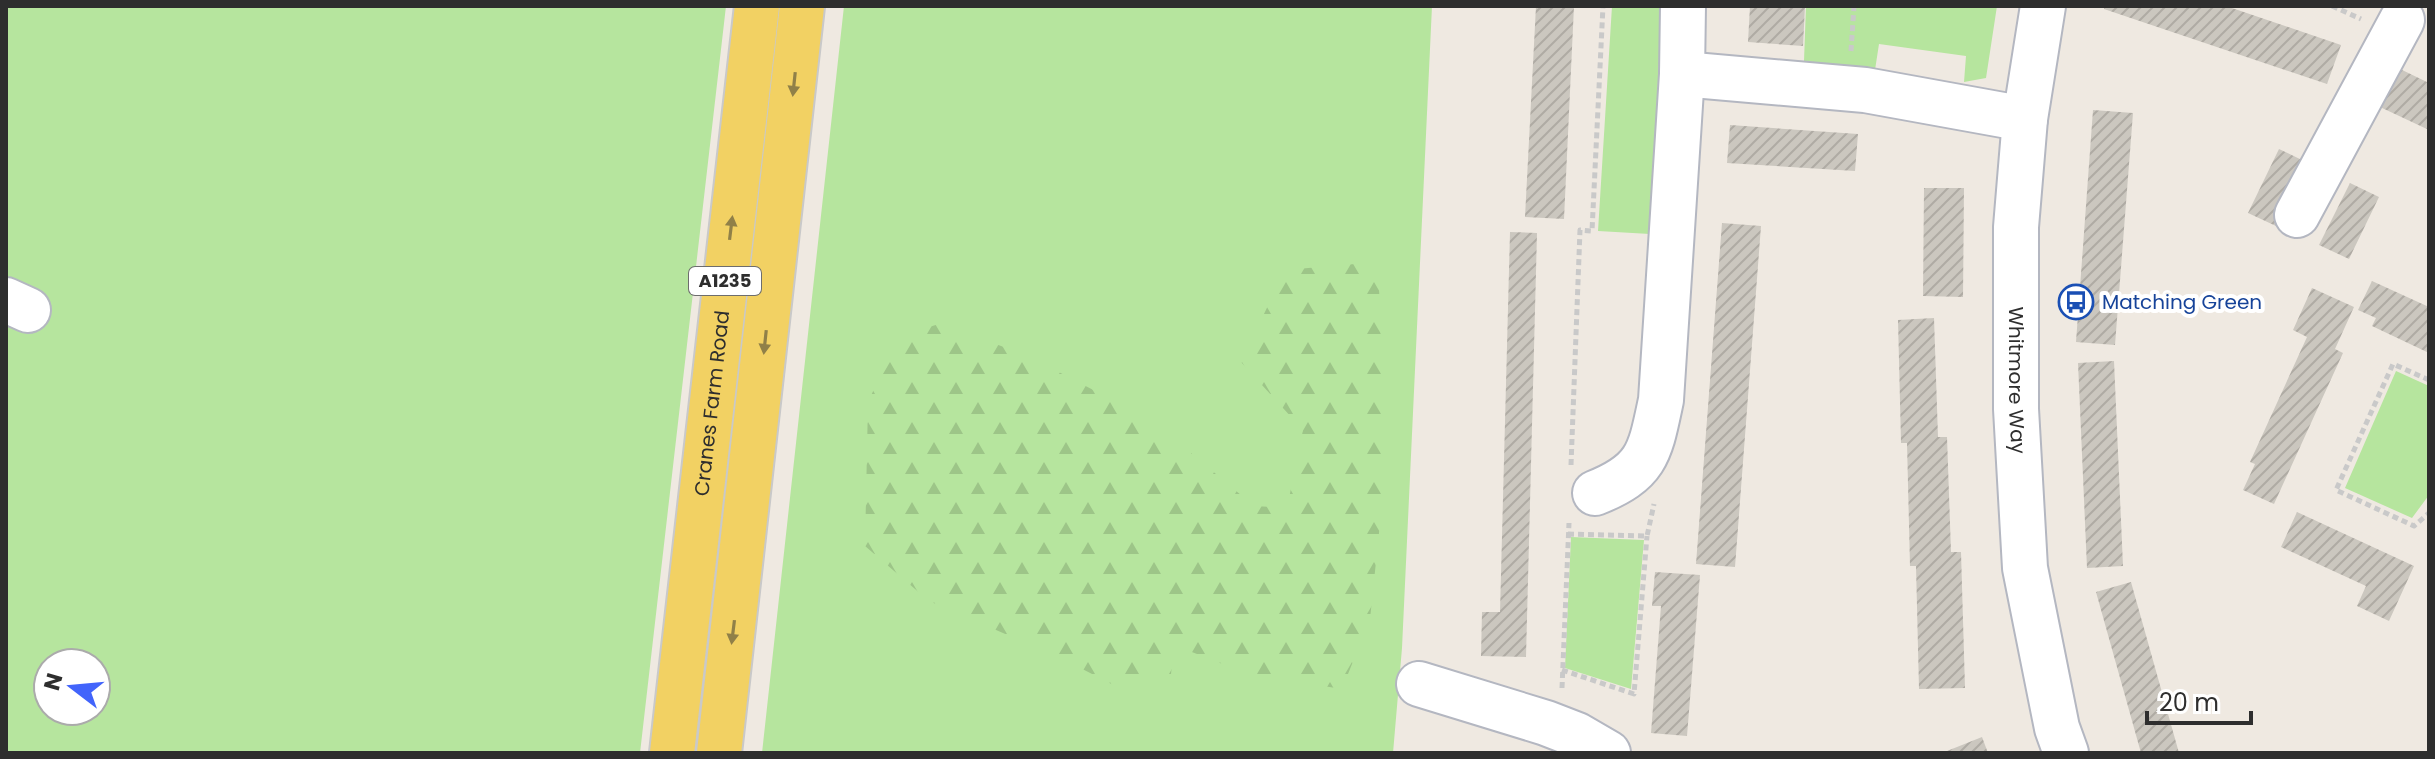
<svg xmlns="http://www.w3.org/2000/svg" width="2435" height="759" viewBox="0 0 2435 759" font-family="Poppins,sans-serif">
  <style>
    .grass { fill: #b6e59e; fill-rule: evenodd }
    .forest { fill: url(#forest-firs) }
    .building { fill: url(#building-hatch) }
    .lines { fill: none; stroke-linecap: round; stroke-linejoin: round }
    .minor-casing { stroke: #b4b7c1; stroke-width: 48 }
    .major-casing { stroke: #c9c9c9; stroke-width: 48 }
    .path { stroke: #c9c9c9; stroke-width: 5; stroke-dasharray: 6 4; stroke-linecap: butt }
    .minor { stroke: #fff; stroke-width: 44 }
    .major { stroke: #f2d163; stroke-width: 44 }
    .oneway { fill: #908048 }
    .labels { text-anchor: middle; stroke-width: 8; stroke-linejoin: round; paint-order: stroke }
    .shield { fill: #fff; stroke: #6d6d6d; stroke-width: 2 }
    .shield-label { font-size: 18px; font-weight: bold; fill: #2e2e2e }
    .transit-label { font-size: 20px; fill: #164399; stroke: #fff; text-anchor: start }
    .street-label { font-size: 20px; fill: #2e2e2e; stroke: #fff }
  </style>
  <defs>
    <pattern id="forest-firs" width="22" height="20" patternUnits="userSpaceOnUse" patternTransform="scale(2)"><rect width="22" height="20" fill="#b6e59e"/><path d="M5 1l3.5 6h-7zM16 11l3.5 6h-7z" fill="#9dc588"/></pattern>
    <pattern id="building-hatch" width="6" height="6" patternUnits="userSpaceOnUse" patternTransform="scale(2)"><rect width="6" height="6" fill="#cbc7bf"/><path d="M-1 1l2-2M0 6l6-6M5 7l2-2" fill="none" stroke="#afaba4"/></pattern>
  </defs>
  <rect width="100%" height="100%" fill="#efe9e1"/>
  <path class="grass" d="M6,6H726L640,753H6ZM48,663H96V711H48Z
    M844,6H1432L1402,648L1393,753H762Z
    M1612,6H1662L1650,234L1598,231Z
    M1806,6H1997L1986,78L1964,82L1966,56L1879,44L1875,70L1804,61Z
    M2396,371L2429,386V495L2412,518L2345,488Z
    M1571,537L1644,540L1631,689L1565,668Z"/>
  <path class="forest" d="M1378,262L1386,466L1370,619L1342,689L1248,674L1174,645L1171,674L1123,690L1063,659L929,601L865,546L868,402L899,336L939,324L1024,354L1153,421L1254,506L1287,508L1303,430L1241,362L1285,270Z"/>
  <path class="building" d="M1536,6H1574L1564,219L1525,217Z
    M1750,6H1805L1803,46L1748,42Z
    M2105,6H2226L2341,45L2327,84L2104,9Z
    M2398,68L2429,83V130L2380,107Z
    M2093,110L2133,113L2115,345L2076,342Z
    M1730,125L1858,134L1855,171L1727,163Z
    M2279,149L2306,162L2276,226L2248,213Z
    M2350,183L2379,197L2349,259L2319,245Z
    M1924,188H1964L1963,297L1923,296Z
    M1722,223L1761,226L1735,567L1696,564Z
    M1510,232L1537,233L1526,657L1481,656L1482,612H1500Z
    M2372,281L2429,307V353L2372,326L2376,318L2358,310Z
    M2312,288L2354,307L2335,349L2343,353L2274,504L2243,490L2255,464L2250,462L2307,337L2293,330Z
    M1934,318L1938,437H1947L1951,552H1961L1965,688L1919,689L1916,566H1910L1907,443H1901L1898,320Z
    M2114,361L2123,566L2087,568L2078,363Z
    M2297,512L2414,566L2389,621L2357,606L2366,586L2281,547Z
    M1655,572L1700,575L1687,736L1651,733L1661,606H1652Z
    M2131,582L2179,753H2141L2096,592Z
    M1982,737L1988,753H1942Z"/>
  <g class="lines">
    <g class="minor-casing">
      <g id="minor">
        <path id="s1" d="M2043,6L2025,119L2016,227V409L2025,568L2057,728L2066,753"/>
        <path d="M1682,74L1865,90L2025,119"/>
        <path d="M2297,215L2402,20"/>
        <path d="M6,300L28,310"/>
        <path d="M1595,493C1648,472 1650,452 1661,400L1682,74L1683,6"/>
        <path d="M1419,684L1546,723L1577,735L1608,753"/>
      </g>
    </g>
    <g class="major-casing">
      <g id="major">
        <path id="s2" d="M672,753L757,6"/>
        <path d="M719,753L802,6"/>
      </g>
    </g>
    <path class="path" d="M2332,6L2361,19
      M1851,51L1854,6
      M2429,380L2393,364L2336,490L2414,526L2429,513
      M1571,465L1580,230L1592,231L1603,6
      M1568,534L1647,536L1654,504
      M1562,670L1634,694L1647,536
      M1562,688L1569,523"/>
    <use href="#minor" class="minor"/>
    <use href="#major" class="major"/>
  </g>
  <defs><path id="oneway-solid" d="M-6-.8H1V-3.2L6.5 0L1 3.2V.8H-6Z" transform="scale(2)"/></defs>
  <g class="oneway">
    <use href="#oneway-solid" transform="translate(794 84) rotate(96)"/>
    <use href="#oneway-solid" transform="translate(731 228) rotate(-83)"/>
    <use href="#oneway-solid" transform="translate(765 342) rotate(96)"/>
    <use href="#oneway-solid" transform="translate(733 632) rotate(97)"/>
  </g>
  <defs>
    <g id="bus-ring" transform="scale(1.8)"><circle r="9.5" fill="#fff" stroke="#1a4fb4" stroke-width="1.5"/><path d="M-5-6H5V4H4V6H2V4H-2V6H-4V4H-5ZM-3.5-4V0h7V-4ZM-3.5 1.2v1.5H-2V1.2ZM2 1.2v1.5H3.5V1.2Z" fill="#1a4fb4"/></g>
  </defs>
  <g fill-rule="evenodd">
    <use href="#bus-ring" x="2076" y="302"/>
  </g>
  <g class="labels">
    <rect class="shield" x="689" y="267" width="72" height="28" rx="6"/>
    <g class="shield-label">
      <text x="725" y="287">A1235</text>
    </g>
    <g class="transit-label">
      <text x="2102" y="309">Matching Green</text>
    </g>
    <g class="street-label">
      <text dy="7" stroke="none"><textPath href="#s1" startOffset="376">Whitmore Way</textPath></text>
      <text dy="7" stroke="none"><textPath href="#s2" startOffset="352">Cranes Farm Road</textPath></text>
    </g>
  </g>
  <rect width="2435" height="759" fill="none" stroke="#2e2e2e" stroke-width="16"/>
  <g transform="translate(72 687) rotate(286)"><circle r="38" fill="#ffffff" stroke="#ababab" stroke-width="2"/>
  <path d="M0-6L14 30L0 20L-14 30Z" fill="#4264fb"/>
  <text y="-12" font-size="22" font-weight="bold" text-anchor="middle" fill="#2e2e2e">N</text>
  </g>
  <path d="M2147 711v12h104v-12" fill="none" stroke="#2e2e2e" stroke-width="4"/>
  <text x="2159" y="711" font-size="24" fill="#2e2e2e" stroke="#ffffff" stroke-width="6" paint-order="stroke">20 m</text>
</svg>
